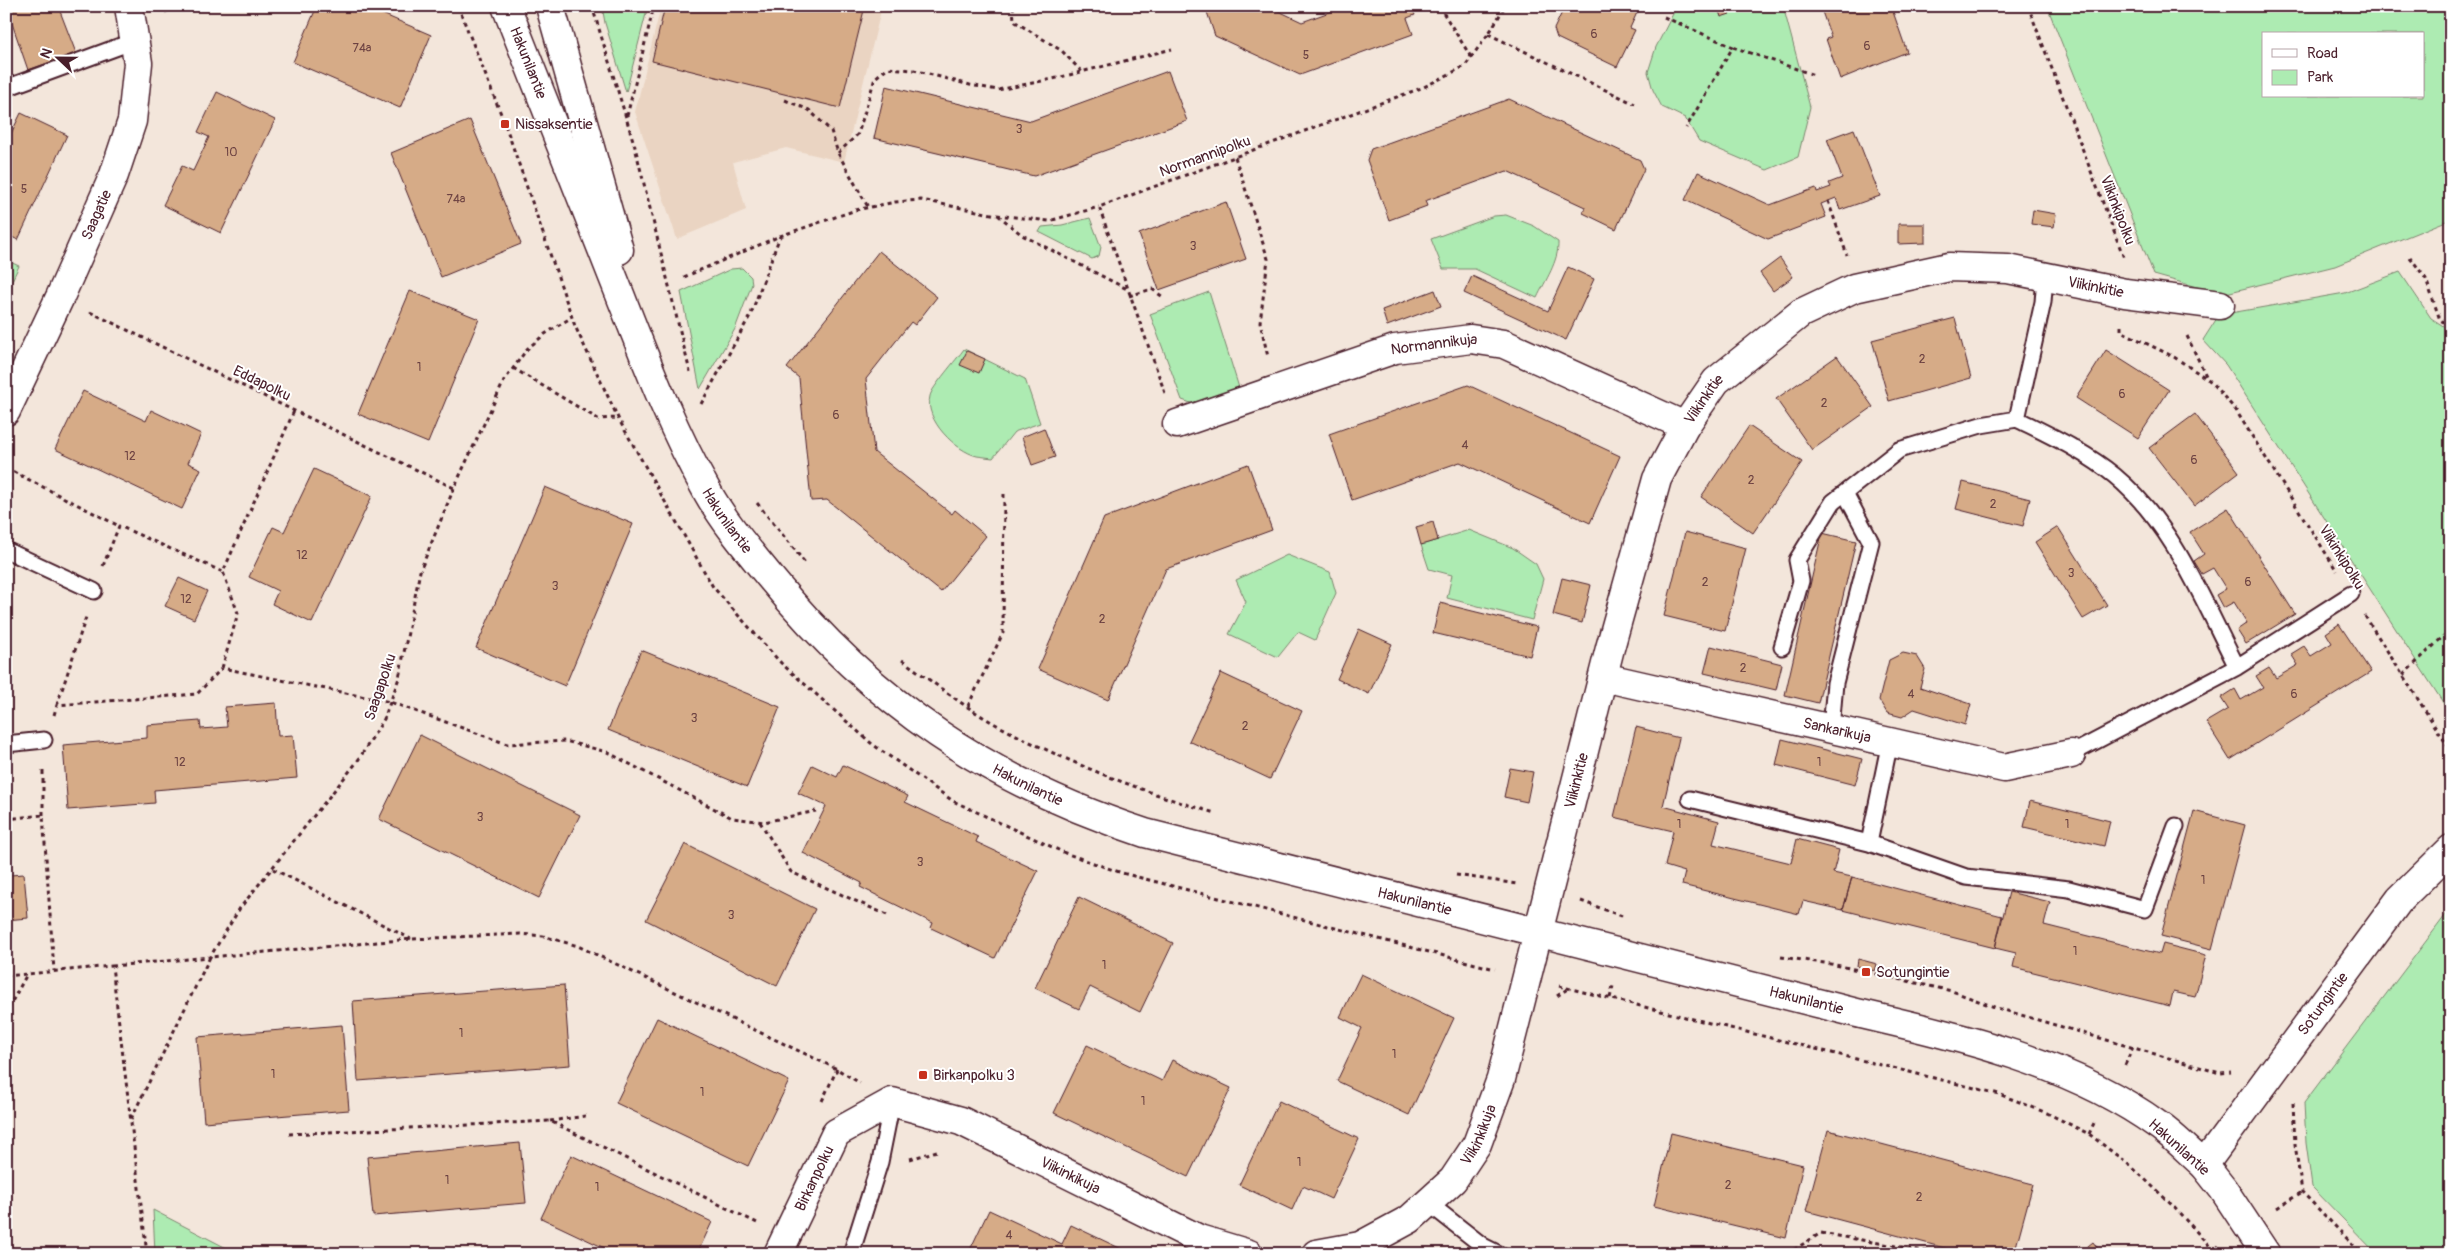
<svg xmlns="http://www.w3.org/2000/svg" width="2457" height="1260" viewBox="0 0 2457 1260" font-family="Pangolin,sans-serif">
  <style>
    .built { fill: #ead4c2 }
    .green { fill: #adebb2; stroke: #7c856e; fill-rule: evenodd }
    .building { fill: #d6ab87; stroke: #4a1f2b }
    .lines { fill: none; stroke-linecap: round; stroke-linejoin: round }
    .service-casing { stroke: #4a1f2b; stroke-width: 19 }
    .minor-casing { stroke: #4a1f2b; stroke-width: 31 }
    .tertiary-casing { stroke: #4a1f2b; stroke-width: 31 }
    .secondary-casing { stroke: #4a1f2b; stroke-width: 31 }
    .path { stroke: #4a1f2b; stroke-width: 3; stroke-dasharray: 4 4; stroke-linecap: butt }
    .service { stroke: #fff; stroke-width: 15 }
    .minor { stroke: #fff; stroke-width: 28 }
    .tertiary { stroke: #fff; stroke-width: 28 }
    .secondary { stroke: #fff; stroke-width: 28 }
    .poi-dot { fill: #c8321e; stroke: #fff; stroke-width: 2 }
    .labels { text-anchor: middle; stroke-width: 4; stroke-linejoin: round; paint-order: stroke }
    .number-label { font-size: 12px; fill: #6d4242 }
    .street-label { font-size: 15px; fill: #4a1f2b; stroke: #fff }
    .poi-label { font-size: 15px; fill: #4a1f2b; stroke: #fff; text-anchor: start }
  </style>
  <rect width="100%" height="100%" fill="#f3e6db"/>
  <filter id="ink" filterUnits="userSpaceOnUse"><feTurbulence type="fractalNoise" baseFrequency=".02" numOctaves="2"/><feDisplacementMap in="SourceGraphic" scale="10" xChannelSelector="R" yChannelSelector="G"/><feConvolveMatrix kernelMatrix="1 2 1 2 8 2 1 2 1" color-interpolation-filters="sRGB"/></filter>
  <g filter="url(#ink)">
    <path class="built" d="M661,6H882L844,162L786,148L733,162L746,210L677,239L635,112Z"/>
    <path class="green" d="M602,6H648L626,92L605,23Z
      M1677,6H1783L1810,107L1798,157L1767,170L1699,141L1685,118L1662,107L1653,90L1648,72L1656,47Z
      M2047,6H2451V219L2335,266L2222,294L2154,275ZM2263,34H2423V96H2263Z
      M1506,215L1534,226L1558,242C1559,261 1545,281 1537,298L1475,269H1443L1431,239L1494,216Z
      M1090,218L1101,247L1099,256L1092,259L1039,232L1042,227L1062,225Z
      M6,260L19,266L6,293Z
      M742,268L751,277L752,284L735,329L700,389L681,292L731,269Z
      M2400,272L2431,318L2451,331V715L2226,365L2203,340L2219,315L2345,293Z
      M1209,292L1240,391L1197,405L1182,400L1150,314Z
      M964,349L1025,379L1040,423L1014,432L993,458C988,457 982,457 977,456C956,451 924,420 930,396C932,387 957,359 964,349Z
      M1469,530L1513,548L1536,564L1543,579L1532,620L1447,598L1452,575L1429,569L1421,545Z
      M1287,555L1330,572L1336,593L1315,640L1298,632L1278,657L1229,634L1246,602L1236,580Z
      M2451,908V1254H2377L2312,1187L2306,1143L2304,1103Z
      M153,1210L238,1254H155Z"/>
    <path class="building" d="M6,6H58L76,53L28,70Z
      M317,6H364L431,35L400,108L293,62Z
      M665,6H865L840,108L652,61Z
      M1205,6H1268L1302,22L1346,6H1411L1415,15L1407,18L1413,34L1300,75L1215,36Z
      M1565,6H1640L1630,28L1635,30L1617,67L1557,38L1554,29Z
      M1728,6L1730,14L1721,17L1718,8Z
      M1820,6H1891L1907,52L1840,79L1826,39L1831,37Z
      M1168,71L1187,121L1034,176L874,138L886,86L1031,121Z
      M217,92L275,120L221,233L163,205L182,166L193,171L209,137L198,132Z
      M1509,99L1640,160L1644,169L1616,229L1583,213L1585,207L1507,171L1425,201L1427,206L1389,220L1367,160L1371,149Z
      M21,113L67,135L18,240L6,234V144Z
      M470,120L521,244L441,277L391,153Z
      M1854,129L1880,196L1840,210L1836,198L1821,204L1826,217L1768,239L1685,200L1698,172L1770,205L1816,188L1817,192L1831,187L1829,183L1842,178L1827,139Z
      M1226,202L1246,259L1159,290L1139,234Z
      M2033,210L2056,214L2054,227L2031,224Z
      M1898,224H1925V243L1898,244Z
      M879,251L937,297L915,325L911,322L866,379L874,452L952,514L955,510L986,536L941,592L827,500L811,501L799,378L787,368Z
      M1780,258L1793,277L1773,291L1760,273Z
      M1568,267L1594,279L1566,340L1464,293L1472,276L1548,311Z
      M1435,290L1441,306L1387,326L1382,310Z
      M410,291L479,319L428,443L358,414Z
      M1955,318L1971,378L1889,401L1872,340Z
      M2106,350L2169,390L2138,438L2076,398Z
      M967,351L985,359L979,373L960,365Z
      M1837,356L1873,407L1812,450L1776,399Z
      M1468,385L1620,456L1590,523L1460,462L1352,500L1329,434Z
      M83,391L146,421L151,410L201,434L188,463L201,469L182,509L55,449Z
      M2195,414L2239,472L2194,506L2149,448Z
      M1749,426L1802,462L1753,533L1701,497Z
      M1044,428L1055,457L1032,465L1022,437Z
      M1248,464L1272,530L1166,569L1108,700L1038,669L1104,518Z
      M314,469L372,496L312,623L272,604L278,591L249,577L273,527L284,532Z
      M1963,482L2030,499L2023,526L1956,509Z
      M545,487L633,524L565,686L476,648Z
      M2228,508L2295,614L2246,644L2237,630L2247,623L2234,602L2223,608L2216,595L2226,589L2213,568L2202,574L2194,561L2204,554L2190,532Z
      M1433,522L1438,540L1421,545L1416,527Z
      M2058,527L2107,605L2083,619L2035,542Z
      M1685,532L1746,548L1725,631L1664,616Z
      M1822,533L1856,541L1818,703L1785,695Z
      M179,578L207,591L194,619L165,606Z
      M1562,578L1591,585L1582,623L1553,615Z
      M1440,603L1537,627L1530,656L1433,633Z
      M2339,624L2371,672L2230,760L2206,722L2228,709L2221,698L2235,689L2241,700L2263,687L2256,676L2269,668L2276,678L2298,665L2291,654L2304,646L2311,656L2332,643L2326,633Z
      M1359,629L1392,644L1369,694L1337,679Z
      M1711,646L1782,664L1776,690L1704,673Z
      M641,650L780,707L747,787L608,730Z
      M1903,653L1917,656L1925,669L1920,687L1971,704L1965,725L1914,709L1902,717L1887,713L1879,700L1889,660Z
      M1221,673L1302,711L1270,779L1189,741Z
      M276,703L278,736L293,735L297,778L154,790L155,803L68,810L63,745L147,738V725L200,721L201,729L227,727L225,707Z
      M1636,727L1679,738L1663,806L1719,821L1713,844L1791,863L1797,839L1839,850L1833,873L1852,877L1843,910L1803,901L1799,914L1682,885L1685,872L1665,866L1673,831L1614,817Z
      M420,735L580,815L539,898L379,819Z
      M1782,739L1862,759L1855,785L1776,765Z
      M812,765L837,777L843,765L908,796L905,802L978,837L976,842L1038,871L995,958L931,928L933,923L860,887L862,883L803,853L826,806L798,793Z
      M1510,768L1533,772L1527,802L1504,797Z
      M2030,801L2110,821L2104,846L2024,827Z
      M2194,811L2245,825L2212,949L2161,936Z
      M6,843L10,875L24,874L28,918L6,920Z
      M685,844L815,909L777,986L646,920Z
      M1852,877L2002,916L1995,948L1843,910Z
      M2009,892L2050,902L2044,925L2160,954L2163,944L2206,955L2195,997L2173,992L2170,1006L2013,967L2016,953L1995,948Z
      M1079,897L1173,943L1140,1012L1090,987L1079,1009L1035,988Z
      M1858,959L1877,964L1875,971L1857,966Z
      M1361,974L1454,1018L1409,1115L1337,1081L1362,1028L1340,1017Z
      M564,985L570,1065L358,1081L353,1001Z
      M657,1018L789,1081L748,1166L616,1103Z
      M342,1025L349,1110L204,1122L197,1037Z
      M1087,1045L1162,1081L1172,1060L1231,1088L1188,1177L1054,1113Z
      M1279,1101L1359,1139L1331,1199L1303,1186L1292,1210L1239,1185Z
      M1828,1130L2033,1184L2014,1254H1967L1806,1211Z
      M1671,1133L1803,1165L1786,1238L1654,1206Z
      M520,1143L526,1203L373,1216L367,1157Z
      M571,1155L712,1222L697,1254H617L541,1218Z
      M989,1210L1062,1244L1071,1225L1132,1254H968Z
      M2093,1242L2102,1254H2078Z"/>
    <g class="lines">
      <g class="service-casing">
        <path id="service" d="M6,88L134,41
          M2045,276L2043,302L2017,419C2051,436 2086,452 2115,476C2174,525 2203,601 2237,667L2351,594
          M6,550L94,591
          M1782,647L1801,581L1797,560L1833,502L1899,450L1981,425L2017,419
          M1831,729L1835,683L1871,542L1845,493
          M6,744L44,740
          M2071,754L2237,667
          M1690,799L1869,843L1887,756L1893,743
          M1869,843L1966,877L2069,889L2145,909L2176,826
          M1427,1202L1483,1246L1499,1254
          M851,1254L880,1162L892,1102"/>
      </g>
      <g class="minor-casing">
        <g id="minor">
          <path id="s1" d="M6,411L60,297L114,175L132,121L138,63L129,6"/>
          <path id="s2" d="M1177,424L1395,349L1471,339L1504,344L1685,426"/>
          <path id="s3" d="M1603,677L2004,768L2071,754"/>
          <path id="s4" d="M778,1254L836,1133L892,1102L961,1121L1199,1239L1249,1254"/>
          <path id="s5" d="M1316,1254L1360,1246L1410,1219L1453,1180L1477,1144L1501,1079L1610,648L1657,479L1685,426L1716,381L1801,313L1854,288L1949,267L2008,269L2125,293L2220,305"/>
        </g>
      </g>
      <g class="tertiary-casing">
        <g id="tertiary">
          <path id="s6" d="M506,6C542,96 577,187 613,277C642,350 669,424 708,493C725,523 748,550 770,577C873,704 990,782 1145,833L1857,1013C1960,1037 2071,1062 2158,1125C2174,1136 2189,1152 2204,1165L2400,899L2451,849"/>
          <path d="M550,6L619,250"/>
        </g>
      </g>
      <g class="secondary-casing">
        <path id="secondary" d="M2204,1165L2223,1189L2266,1254"/>
      </g>
      <path class="path" d="M458,6L505,124L575,326L618,418L713,587L781,663L872,744L953,801L1065,853L1122,873L1495,969
        M592,6L635,147L690,372
        M1013,6L1014,21L1062,51L1082,72
        M1439,6L1471,57
        M2028,6L2124,258
        M165,12L179,6
        M1664,17L1733,47L1686,128
        M1488,34L1635,104
        M1733,47L1814,75
        M785,100L809,110L831,131L838,153L868,207
        M627,116L654,6
        M838,153L858,134L875,78L887,68L914,70L970,85L998,90L1057,78L1172,49
        M1235,157L1268,259L1260,322L1268,357
        M1828,201L1847,255
        M998,215L1022,235L1127,289
        M2410,257L2426,279L2440,320L2451,326
        M684,277L780,236L856,210L895,202L921,200L997,215L1049,221L1099,207
        M1129,296L1152,289L1163,297
        M90,312L454,488
        M2121,326V331L2174,357L2209,380L2235,409L2337,571
        M2187,336L2208,380
        M513,368L598,419L618,418
        M1165,393L1099,207L1424,87L1465,66L1491,30L1505,6
        M701,404L751,314L780,236
        M6,468L119,526
        M757,503L806,564
        M103,566L119,526L223,572
        M2365,616L2451,751
        M902,660C933,682 964,707 997,725C1066,762 1140,791 1215,813
        M222,668L238,613L223,572L294,411
        M2403,675L2451,629
        M57,705L86,617
        M968,706L1003,633L1004,491
        M54,715L57,705L197,694L222,668L390,702L507,744L565,741L607,752L732,818L764,822L816,811
        M43,815V767
        M6,819L43,815L54,971
        M760,822L791,872L887,915
        M273,869L411,939
        M1456,875L1517,884
        M1581,901L1622,916
        M1781,957L1831,964L1952,991L1997,1008L2220,1073L2231,1072
        M112,966L210,957L240,908L357,762L384,719L399,678L420,571L454,488L504,381L527,349L545,334L569,319
        M6,976L112,966L147,1254
        M1559,986L1999,1094L2047,1113L2089,1134L2132,1167L2172,1205L2217,1254
        M1557,996L1569,988
        M1610,998L1613,986
        M6,1016L8,1009L27,974
        M2125,1065L2133,1047
        M822,1101L837,1069
        M2293,1103L2295,1144L2302,1192L2362,1254
        M131,1119L210,957L412,939L520,934L543,936L578,946L837,1069L860,1083
        M550,1121L586,1116
        M289,1134L550,1121L757,1223
        M2089,1134L2094,1123
        M910,1159L937,1151
        M2277,1208L2302,1192
        M1787,1254L1821,1233L1942,1254
        M2210,1254L2221,1244"/>
      <use href="#service" class="service"/>
      <use href="#minor" class="minor"/>
      <use href="#tertiary" class="tertiary"/>
      <use href="#secondary" class="secondary"/>
    </g>
  </g>
  <g class="poi-dot">
    <rect x="500" y="119" width="10" height="10" rx="2.5"/>
    <rect x="1861" y="967" width="10" height="10" rx="2.5"/>
    <rect x="918" y="1070" width="10" height="10" rx="2.5"/>
  </g>
  <g class="labels">
    <g class="number-label">
      <text x="1594" y="38">6</text>
      <text x="1867" y="50">6</text>
      <text x="362" y="52">74a</text>
      <text x="1306" y="59">5</text>
      <text x="1019" y="133">3</text>
      <text x="231" y="156">10</text>
      <text x="24" y="193">5</text>
      <text x="456" y="203">74a</text>
      <text x="1193" y="250">3</text>
      <text x="1922" y="363">2</text>
      <text x="419" y="371">1</text>
      <text x="2122" y="398">6</text>
      <text x="1824" y="407">2</text>
      <text x="836" y="419">6</text>
      <text x="1465" y="449">4</text>
      <text x="130" y="460">12</text>
      <text x="2194" y="464">6</text>
      <text x="1751" y="484">2</text>
      <text x="1993" y="508">2</text>
      <text x="302" y="559">12</text>
      <text x="2071" y="577">3</text>
      <text x="1705" y="586">2</text>
      <text x="2248" y="586">6</text>
      <text x="555" y="590">3</text>
      <text x="186" y="603">12</text>
      <text x="1102" y="623">2</text>
      <text x="1743" y="672">2</text>
      <text x="1911" y="698">4</text>
      <text x="2294" y="698">6</text>
      <text x="694" y="722">3</text>
      <text x="1245" y="730">2</text>
      <text x="180" y="766">12</text>
      <text x="1819" y="766">1</text>
      <text x="480" y="821">3</text>
      <text x="1679" y="828">1</text>
      <text x="2067" y="828">1</text>
      <text x="920" y="866">3</text>
      <text x="2203" y="884">1</text>
      <text x="731" y="919">3</text>
      <text x="2075" y="955">1</text>
      <text x="1104" y="969">1</text>
      <text x="461" y="1037">1</text>
      <text x="1394" y="1058">1</text>
      <text x="273" y="1078">1</text>
      <text x="702" y="1096">1</text>
      <text x="1143" y="1105">1</text>
      <text x="1299" y="1166">1</text>
      <text x="447" y="1184">1</text>
      <text x="1728" y="1189">2</text>
      <text x="597" y="1191">1</text>
      <text x="1919" y="1201">2</text>
      <text x="1009" y="1239">4</text>
    </g>
    <g class="street-label">
      <text dy="5" stroke="none"><textPath href="#s6" startOffset="61">Hakunilantie</textPath></text>
      <text transform="translate(1205 156) rotate(-20)" y="5">Normannipolku</text>
      <text transform="translate(2118 210) rotate(69)" y="5">Viikinkipolku</text>
      <text dy="5" stroke="none"><textPath href="#s1" startOffset="216">Saagatie</textPath></text>
      <text dy="5" stroke="none"><textPath href="#s5" startOffset="1420">Viikinkitie</textPath></text>
      <text dy="5" stroke="none"><textPath href="#s2" startOffset="270">Normannikuja</textPath></text>
      <text transform="translate(262 383) rotate(26)" y="5">Eddapolku</text>
      <text dy="5" stroke="none"><textPath href="#s5" startOffset="985">Viikinkitie</textPath></text>
      <text dy="5" stroke="none"><textPath href="#s6" startOffset="561">Hakunilantie</textPath></text>
      <text transform="translate(2342 557) rotate(58)" y="5">Viikinkipolku</text>
      <text transform="translate(380 687) rotate(-71)" y="5">Saagapolku</text>
      <text dy="5" stroke="none"><textPath href="#s3" startOffset="240">Sankarikuja</textPath></text>
      <text dy="5" stroke="none"><textPath href="#s5" startOffset="580">Viikinkitie</textPath></text>
      <text dy="5" stroke="none"><textPath href="#s6" startOffset="966">Hakunilantie</textPath></text>
      <text dy="5" stroke="none"><textPath href="#s6" startOffset="1371">Hakunilantie</textPath></text>
      <text dy="5" stroke="none"><textPath href="#s6" startOffset="1775">Hakunilantie</textPath></text>
      <text dy="5" stroke="none"><textPath href="#s6" startOffset="2412">Sotungintie</textPath></text>
      <text dy="5" stroke="none"><textPath href="#s5" startOffset="212">Viikinkikuja</textPath></text>
      <text transform="translate(2179 1147) rotate(42)" y="5">Hakunilantie</text>
      <text dy="5" stroke="none"><textPath href="#s4" startOffset="392">Viikinkikuja</textPath></text>
      <text dy="5" stroke="none"><textPath href="#s4" startOffset="84">Birkanpolku</textPath></text>
    </g>
    <g class="poi-label">
      <text x="515" y="129">Nissaksentie</text>
      <text x="1876" y="977">Sotungintie</text>
      <text x="933" y="1080">Birkanpolku 3</text>
    </g>
  </g>
  <rect width="2457" height="1260" fill="none" stroke="#fff" stroke-width="25"/>
  <rect x="12" y="12" width="2432" height="1235" fill="none" stroke="#4a1f2b" stroke-width="2" filter="url(#ink)"/>
  <rect x="2262" y="32" width="162" height="65" fill="#ffffff" stroke="#b7a5aa"/>
  <rect x="2272" y="49" width="25" height="8" fill="#ffffff" stroke="#b7a5aa"/>
  <text x="2307" y="58" font-size="15" fill="#4a1f2b">Road</text>
  <rect x="2272" y="70" width="25" height="15" fill="#adebb2" stroke="#b7a5aa"/>
  <text x="2307" y="82" font-size="15" fill="#4a1f2b">Park</text>
  <g transform="translate(58 58) rotate(292)" stroke="#ffffff" stroke-width="4" paint-order="stroke">
  <path d="M0-4L9 19L0 12L-9 19Z" fill="#4a1f2b"/>
  <text y="-8" font-size="14" font-weight="bold" text-anchor="middle" fill="#4a1f2b">N</text>
  </g>
</svg>
